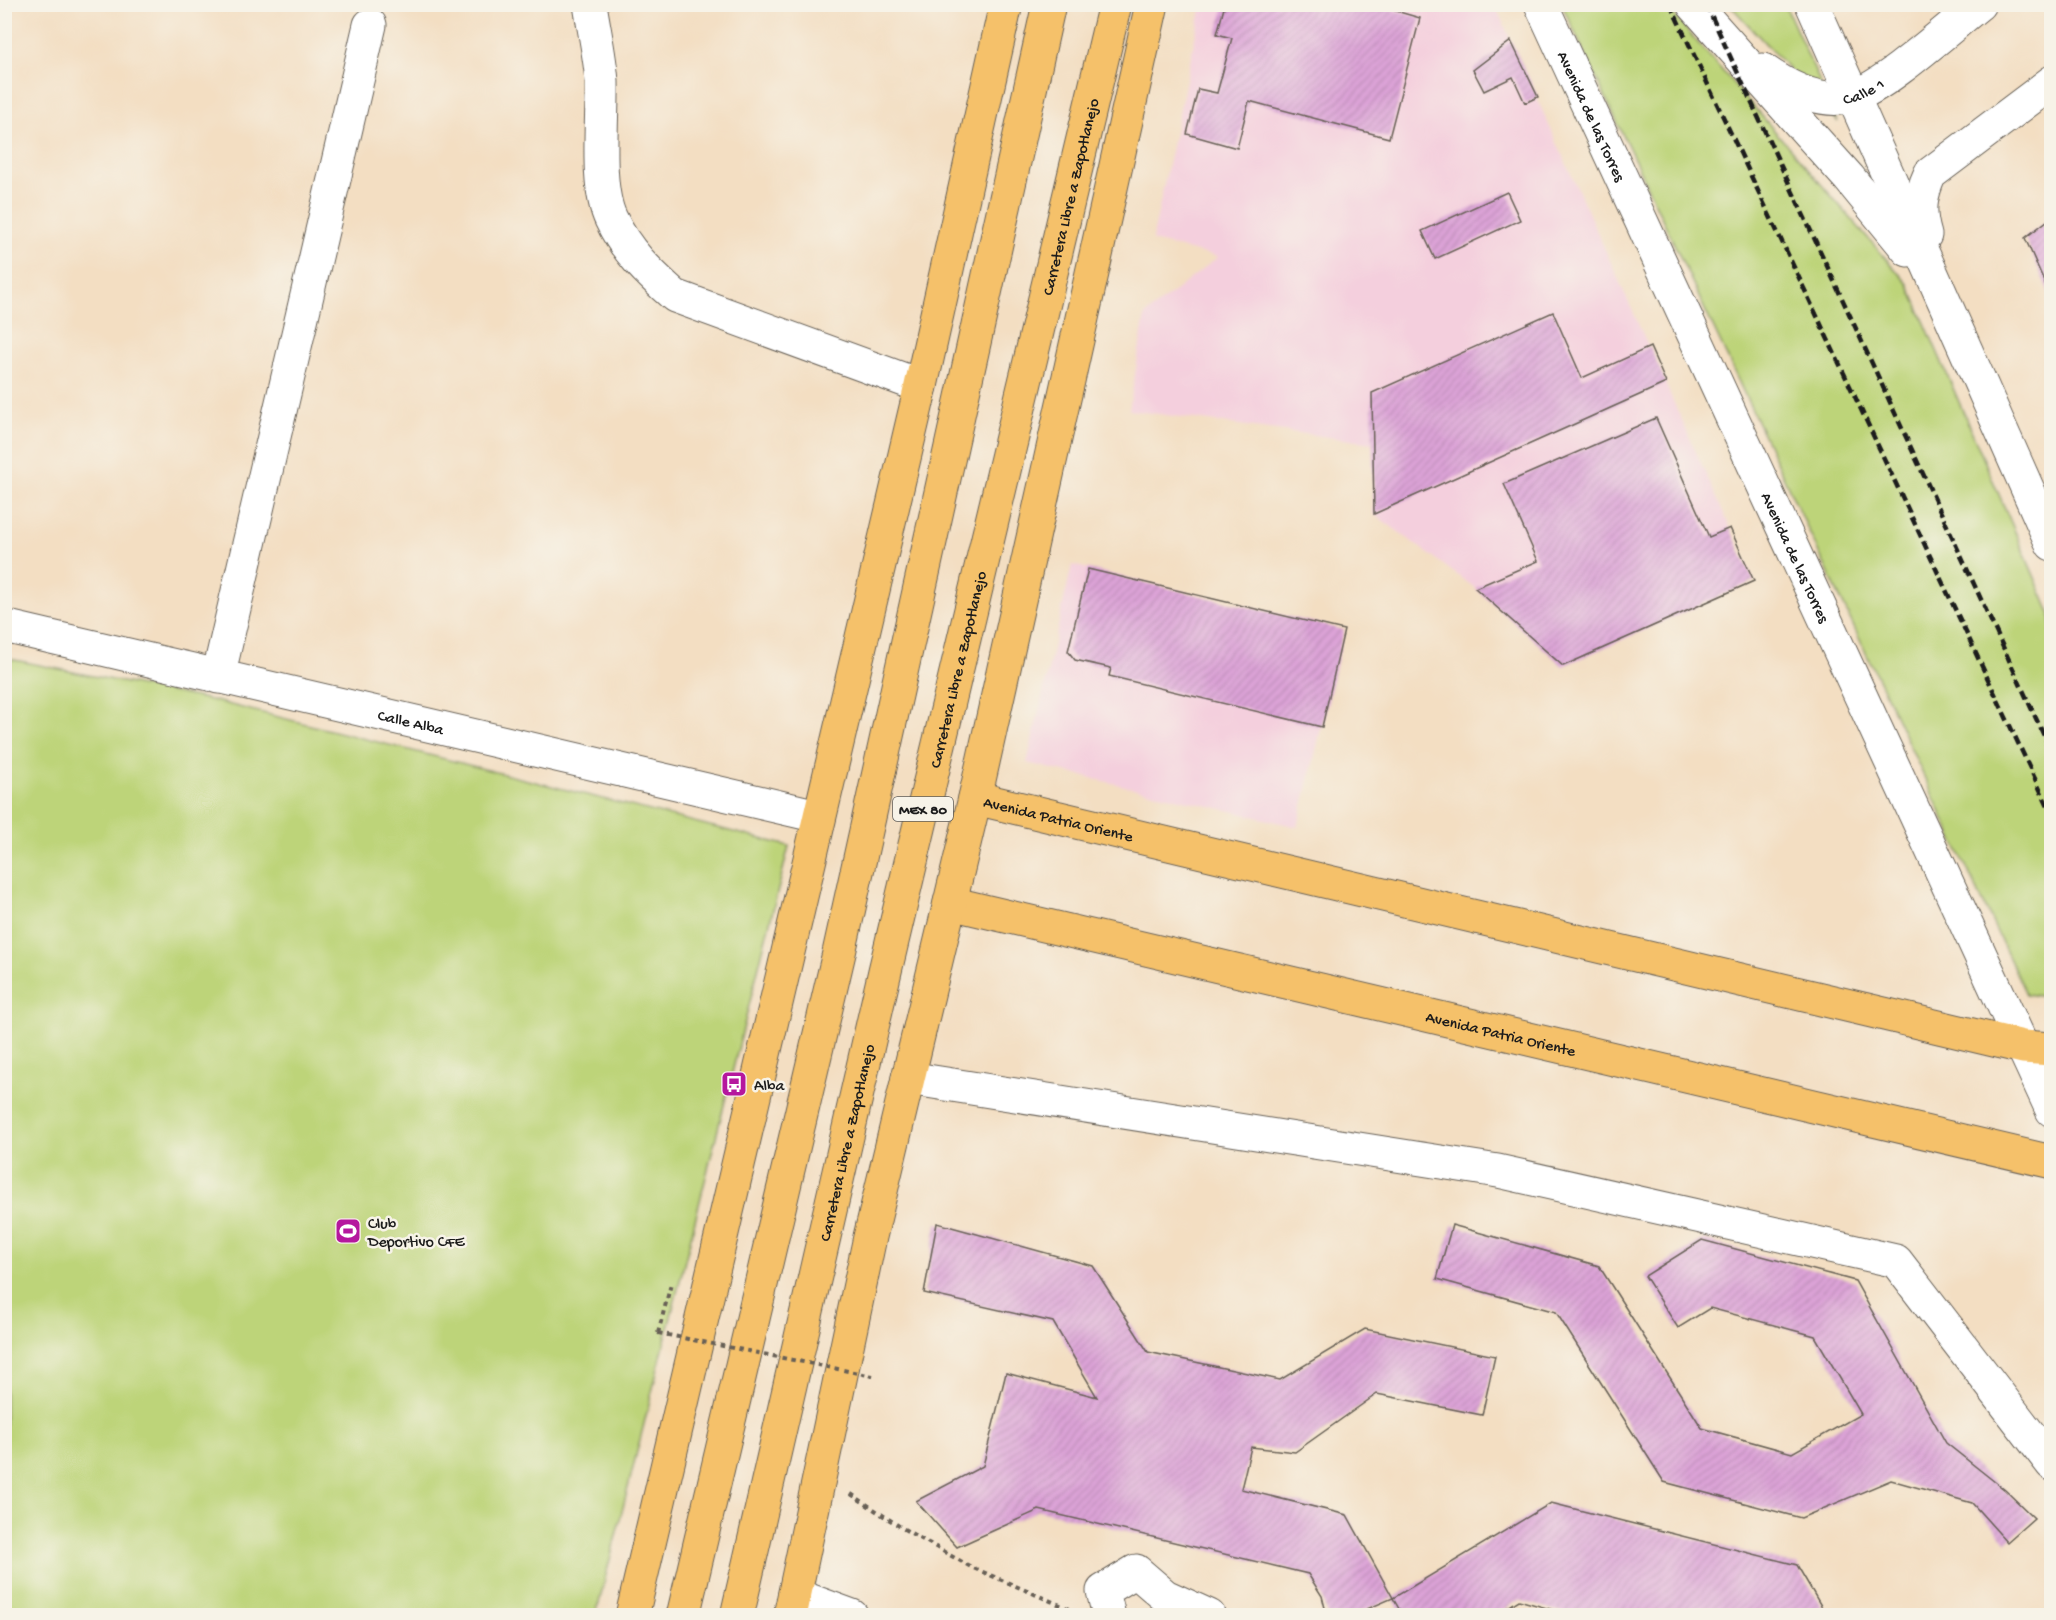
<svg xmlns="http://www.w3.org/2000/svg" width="2056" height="1620" viewBox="0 0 2056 1620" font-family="'Gochi Hand',sans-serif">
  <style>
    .built { fill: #f4cfdd }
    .grass { fill: #bdd479; stroke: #6c784a; stroke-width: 1.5 }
    .building { fill: url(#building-hatch) }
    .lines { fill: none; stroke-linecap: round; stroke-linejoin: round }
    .minor-casing { stroke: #676056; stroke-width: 35 }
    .major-casing { stroke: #676056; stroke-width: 35 }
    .path { stroke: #676056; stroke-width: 4; stroke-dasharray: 4.5 4.5; stroke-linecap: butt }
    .minor { stroke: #fff; stroke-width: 33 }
    .major { stroke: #f5c16b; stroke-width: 33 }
    .rail { stroke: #1c1c1c; stroke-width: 4.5; stroke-dasharray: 9 4.5; stroke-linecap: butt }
    .path-bridge { stroke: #676056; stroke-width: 4; stroke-dasharray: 4.5 4.5; stroke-linecap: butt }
    .labels { text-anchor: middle; stroke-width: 5; stroke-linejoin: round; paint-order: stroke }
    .shield { fill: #f7f3e8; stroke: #5e5c59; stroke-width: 1.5 }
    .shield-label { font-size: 15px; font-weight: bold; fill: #1c1c1c }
    .street-label { font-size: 16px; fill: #1c1c1c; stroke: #f7f3e8 }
    .poi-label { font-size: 16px; fill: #1c1c1c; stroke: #f7f3e8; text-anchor: start }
  </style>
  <defs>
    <pattern id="building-hatch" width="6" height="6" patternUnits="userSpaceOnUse" patternTransform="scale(1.5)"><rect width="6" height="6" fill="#dca3d7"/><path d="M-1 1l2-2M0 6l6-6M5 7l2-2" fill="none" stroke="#bc8cb8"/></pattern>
  </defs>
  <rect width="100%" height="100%" fill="#f7f3e8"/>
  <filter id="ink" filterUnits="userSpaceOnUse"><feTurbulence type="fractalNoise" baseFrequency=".0167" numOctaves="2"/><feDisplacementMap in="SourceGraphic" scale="12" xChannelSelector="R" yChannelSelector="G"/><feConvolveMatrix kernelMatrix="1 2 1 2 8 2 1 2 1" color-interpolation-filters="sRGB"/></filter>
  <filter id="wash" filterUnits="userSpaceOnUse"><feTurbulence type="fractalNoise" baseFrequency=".008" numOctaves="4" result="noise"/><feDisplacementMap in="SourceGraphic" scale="24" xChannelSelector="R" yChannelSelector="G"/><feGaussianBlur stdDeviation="1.35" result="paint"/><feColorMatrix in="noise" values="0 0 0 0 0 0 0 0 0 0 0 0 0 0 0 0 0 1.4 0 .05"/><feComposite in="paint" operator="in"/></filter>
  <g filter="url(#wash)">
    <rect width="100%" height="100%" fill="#f3dec2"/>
    <path class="built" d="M1202,5H1495L1754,581L1563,666L1475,588L1374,514L1372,443L1129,410L1145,315L1218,257L1152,241Z
      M1072,565L1344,630L1298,827L1027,763Z"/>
    <path class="grass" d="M1562,5H1665L1908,284L2051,615V998L2026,994Z
      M1730,5H1785L1838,122Z
      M5,658L215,701L789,846L596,1615H5Z"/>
    <g id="blocks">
      <path class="building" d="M1225,4H1372L1420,18L1389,138L1249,101L1237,148L1187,134L1198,89L1217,93L1232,38L1217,34Z
        M1511,41L1538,97L1525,103L1513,77L1484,91L1473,70Z
        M1507,192L1520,220L1435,259L1422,231Z
        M2052,217V299L2025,238Z
        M1553,312L1582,378L1650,347L1666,383L1374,514L1372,393Z
        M1656,418L1709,537L1730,528L1754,581L1563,666L1475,588L1538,561L1504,484Z
        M1088,569L1344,630L1322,727L1109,676L1111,668L1075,660L1068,651Z
        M937,1223L1093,1266L1148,1352L1280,1380L1365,1329L1495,1356L1482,1415L1377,1394L1295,1452L1251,1447L1241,1489L1347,1515L1393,1598L1351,1616H1327L1322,1596L1308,1574L1039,1510L957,1547L916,1501L983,1466L1006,1373L1097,1397L1053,1322L924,1293Z
        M1452,1225L1599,1266L1702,1428L1792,1453L1861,1414L1815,1336L1710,1308L1678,1328L1645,1276L1702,1240L1855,1281L1946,1443L2005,1490L2034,1518L2007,1542L1972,1503L1891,1480L1801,1518L1664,1482L1556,1312L1437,1279Z
        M1551,1503L1797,1565L1827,1616H1574L1519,1600L1494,1616H1403L1393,1598Z"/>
    </g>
  </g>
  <g filter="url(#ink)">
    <use href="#blocks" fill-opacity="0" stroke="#676056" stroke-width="1.5"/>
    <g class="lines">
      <g class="minor-casing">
        <g id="minor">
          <path d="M590,4C594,30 600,56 602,82C603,119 595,186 611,219C626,251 649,273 675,296L921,386"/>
          <path id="s1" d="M1541,4L2052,1110"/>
          <path d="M1693,4L1849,178L1908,250"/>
          <path d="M1812,4L2052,544"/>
          <path id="s2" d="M1763,70C1787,87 1821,105 1853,96C1883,88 1951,26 1979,4"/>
          <path d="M1925,235C1918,212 1920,196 1930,174L2052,82"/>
          <path id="s3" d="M4,626L818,816"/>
          <path d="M218,677L370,25"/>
          <path d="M908,1078L1498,1171L1896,1261L2052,1464"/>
          <path d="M795,1595L852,1616"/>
          <path d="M1109,1616L1103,1591L1136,1571L1165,1596L1209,1616"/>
        </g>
      </g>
      <g class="major-casing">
        <g id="major">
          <path id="s4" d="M975,798L2023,1047L2052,1049"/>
          <path id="s5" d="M950,903L2052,1162"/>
          <path d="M632,1616L921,386L1006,4"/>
          <path d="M683,1616L839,953L1049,4"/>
          <path id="s6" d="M737,1616L885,971L1115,4"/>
          <path d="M790,1616L870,1237L975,798L1152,4"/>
        </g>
      </g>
      <path class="path" d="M658,1333L671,1284
        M851,1494L902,1528L971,1567L1072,1610"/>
      <use href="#minor" class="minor"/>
      <use href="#major" class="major"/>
      <path class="rail" d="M1670,4L2052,815
        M1706,4L2052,753"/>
      <path class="path-bridge" d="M658,1333L873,1376"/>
    </g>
  </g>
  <defs>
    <g id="bus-square" transform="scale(1.35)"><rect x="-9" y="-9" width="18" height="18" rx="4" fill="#b5179e" stroke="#f7f3e8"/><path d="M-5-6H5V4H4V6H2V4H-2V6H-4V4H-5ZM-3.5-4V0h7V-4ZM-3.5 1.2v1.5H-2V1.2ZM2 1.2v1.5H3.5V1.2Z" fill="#fff"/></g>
    <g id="stadium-square" transform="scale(1.35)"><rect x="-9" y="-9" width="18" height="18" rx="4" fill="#b5179e" stroke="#f7f3e8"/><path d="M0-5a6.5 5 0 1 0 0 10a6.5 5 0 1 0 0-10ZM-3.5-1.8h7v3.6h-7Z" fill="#fff"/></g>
  </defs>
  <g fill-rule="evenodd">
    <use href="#bus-square" x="734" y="1084"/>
    <use href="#stadium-square" x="348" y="1231"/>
  </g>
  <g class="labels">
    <rect class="shield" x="893" y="797" width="60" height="24" rx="4.5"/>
    <g class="shield-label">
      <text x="923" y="814">MEX 80</text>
    </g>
    <g class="street-label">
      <text dy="6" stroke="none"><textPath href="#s2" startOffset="108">Calle 1</textPath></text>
      <text dy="6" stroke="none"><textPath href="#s1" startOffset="123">Avenida de las Torres</textPath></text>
      <text dy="6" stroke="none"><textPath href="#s6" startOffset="1458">Carretera Libre a Zapotlanejo</textPath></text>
      <text dy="6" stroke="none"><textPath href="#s1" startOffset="609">Avenida de las Torres</textPath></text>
      <text dy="6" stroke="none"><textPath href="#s6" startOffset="972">Carretera Libre a Zapotlanejo</textPath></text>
      <text dy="6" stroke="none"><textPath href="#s3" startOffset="418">Calle Alba</textPath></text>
      <text dy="6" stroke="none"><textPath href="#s4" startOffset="86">Avenida Patria Oriente</textPath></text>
      <text dy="6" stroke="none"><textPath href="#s5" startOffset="566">Avenida Patria Oriente</textPath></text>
      <text dy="6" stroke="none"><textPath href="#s6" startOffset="486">Carretera Libre a Zapotlanejo</textPath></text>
    </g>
    <g class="poi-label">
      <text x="754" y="1090">Alba</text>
      <text x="368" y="1228">Club<tspan x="368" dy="18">Deportivo CFE</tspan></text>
    </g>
  </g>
  <rect width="2056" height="1620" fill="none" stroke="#f7f3e8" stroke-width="24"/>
</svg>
